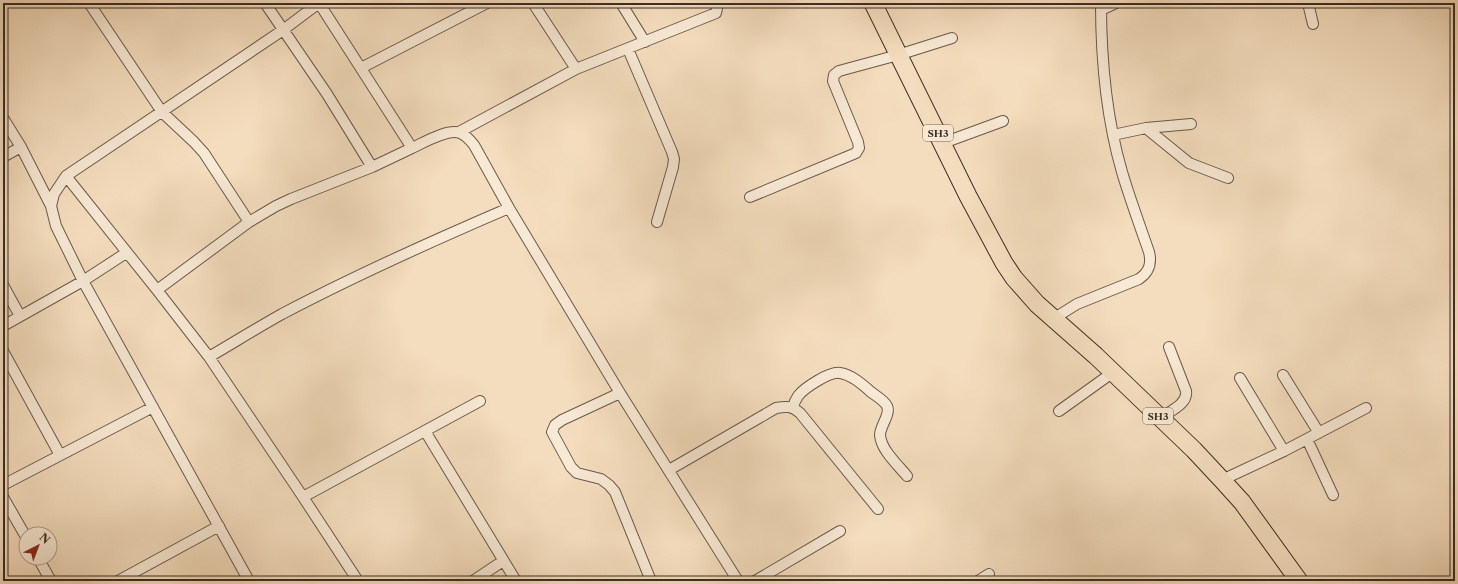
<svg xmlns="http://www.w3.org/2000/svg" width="1458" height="584" viewBox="0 0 1458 584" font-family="'Libre Caslon Text',serif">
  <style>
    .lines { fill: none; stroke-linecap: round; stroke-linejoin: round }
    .street-casing { stroke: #6a594a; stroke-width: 12 }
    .primary-casing { stroke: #3c2d23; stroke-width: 19 }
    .street { stroke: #f8e9d5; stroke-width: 10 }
    .primary { stroke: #f4ddbe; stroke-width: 17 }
    .labels { text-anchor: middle; stroke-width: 4; stroke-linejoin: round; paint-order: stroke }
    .shield { fill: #f8e9d5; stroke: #746558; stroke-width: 1 }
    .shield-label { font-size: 10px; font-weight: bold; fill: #3c2d23 }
  </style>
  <rect width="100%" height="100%" fill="#f4ddbe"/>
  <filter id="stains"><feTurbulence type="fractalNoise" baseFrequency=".005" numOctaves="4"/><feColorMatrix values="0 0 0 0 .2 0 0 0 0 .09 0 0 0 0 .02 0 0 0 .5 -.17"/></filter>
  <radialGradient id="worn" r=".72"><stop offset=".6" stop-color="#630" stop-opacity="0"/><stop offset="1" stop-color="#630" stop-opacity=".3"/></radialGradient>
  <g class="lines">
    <g class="street-casing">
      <path id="street" d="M89,3L162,112L194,142L204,153L249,222
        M265,3L327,94L372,167
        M319,3L412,148C423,143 448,128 460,133C466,135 470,140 474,145L509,208L620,393L738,581
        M533,3L576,69
        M621,3L645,42
        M1308,3L1313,24
        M1101,10L1116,3
        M628,49L672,152L674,159L673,167L657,222
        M361,68L487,3
        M3,118L21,147L51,206
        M1146,128L1189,163L1228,178
        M459,132L576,69L716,13L718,3
        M1113,135L1146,128L1191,124
        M943,143L1003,121
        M3,157L21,147
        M66,176L283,30L319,3
        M750,197L856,153L859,148L858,142L833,81L834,75L839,71L898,55L952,38
        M3,285L20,316
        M157,290L249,222L276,206L291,199L372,167L412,148
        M1053,319L1077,304L1139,279C1149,272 1152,264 1149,252C1140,226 1130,199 1122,172C1106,117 1101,59 1101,3
        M3,326L83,281L126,253
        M3,351L60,455
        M209,357C233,343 257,328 282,314C356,275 432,241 509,208
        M1283,375L1319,433
        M1240,378L1284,451
        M620,393L562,420L555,425L552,432L571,467L577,473L601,479L609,485L615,492L651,581
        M793,407C794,403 796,399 798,396C804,388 830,371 840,373C852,375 862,384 871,392C876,396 884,400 887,406C891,414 880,426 880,435C881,450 898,465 907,476
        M1059,411L1112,373
        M1160,418C1170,411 1188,404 1186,391L1169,347
        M425,431L516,581
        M1307,439L1333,495
        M669,470L776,408C787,406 792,406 800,413L878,509
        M1222,480L1284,451L1366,408
        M3,485L153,407
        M3,497L26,537
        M303,497L480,401
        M38,558L51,581
        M118,581L219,526
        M249,581L83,281L56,226L51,206L54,194L66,176L157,290L209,357L303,497L358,581
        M473,581L503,561
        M755,581L840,531
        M978,581L989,574"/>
    </g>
    <g class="primary-casing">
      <path id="primary" d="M873,3L968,196L1004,263L1014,278L1037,304L1096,356L1194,450L1222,480L1242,502L1299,581"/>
    </g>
    <use href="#street" class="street"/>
    <use href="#primary" class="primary"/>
  </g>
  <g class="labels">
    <g class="shield">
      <rect x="923" y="125" width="30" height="16" rx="3"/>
      <rect x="1143" y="408" width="30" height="16" rx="3"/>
    </g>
    <g class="shield-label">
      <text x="938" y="137">SH3</text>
      <text x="1158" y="420">SH3</text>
    </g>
  </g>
  <rect width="1458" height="584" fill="none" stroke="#f4ddbe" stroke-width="16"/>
  <rect x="4" y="4" width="1450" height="576" fill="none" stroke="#3c2d23" stroke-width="2"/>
  <rect x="8" y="8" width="1442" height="568" fill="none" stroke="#3c2d23"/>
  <g transform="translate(38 546) rotate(42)"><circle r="19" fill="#f8e9d5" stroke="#ad9e8e"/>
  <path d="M0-3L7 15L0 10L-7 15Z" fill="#8f2418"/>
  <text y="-6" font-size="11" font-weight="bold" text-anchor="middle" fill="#3c2d23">N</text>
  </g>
  <rect width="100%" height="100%" filter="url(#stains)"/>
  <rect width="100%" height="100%" fill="url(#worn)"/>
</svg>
